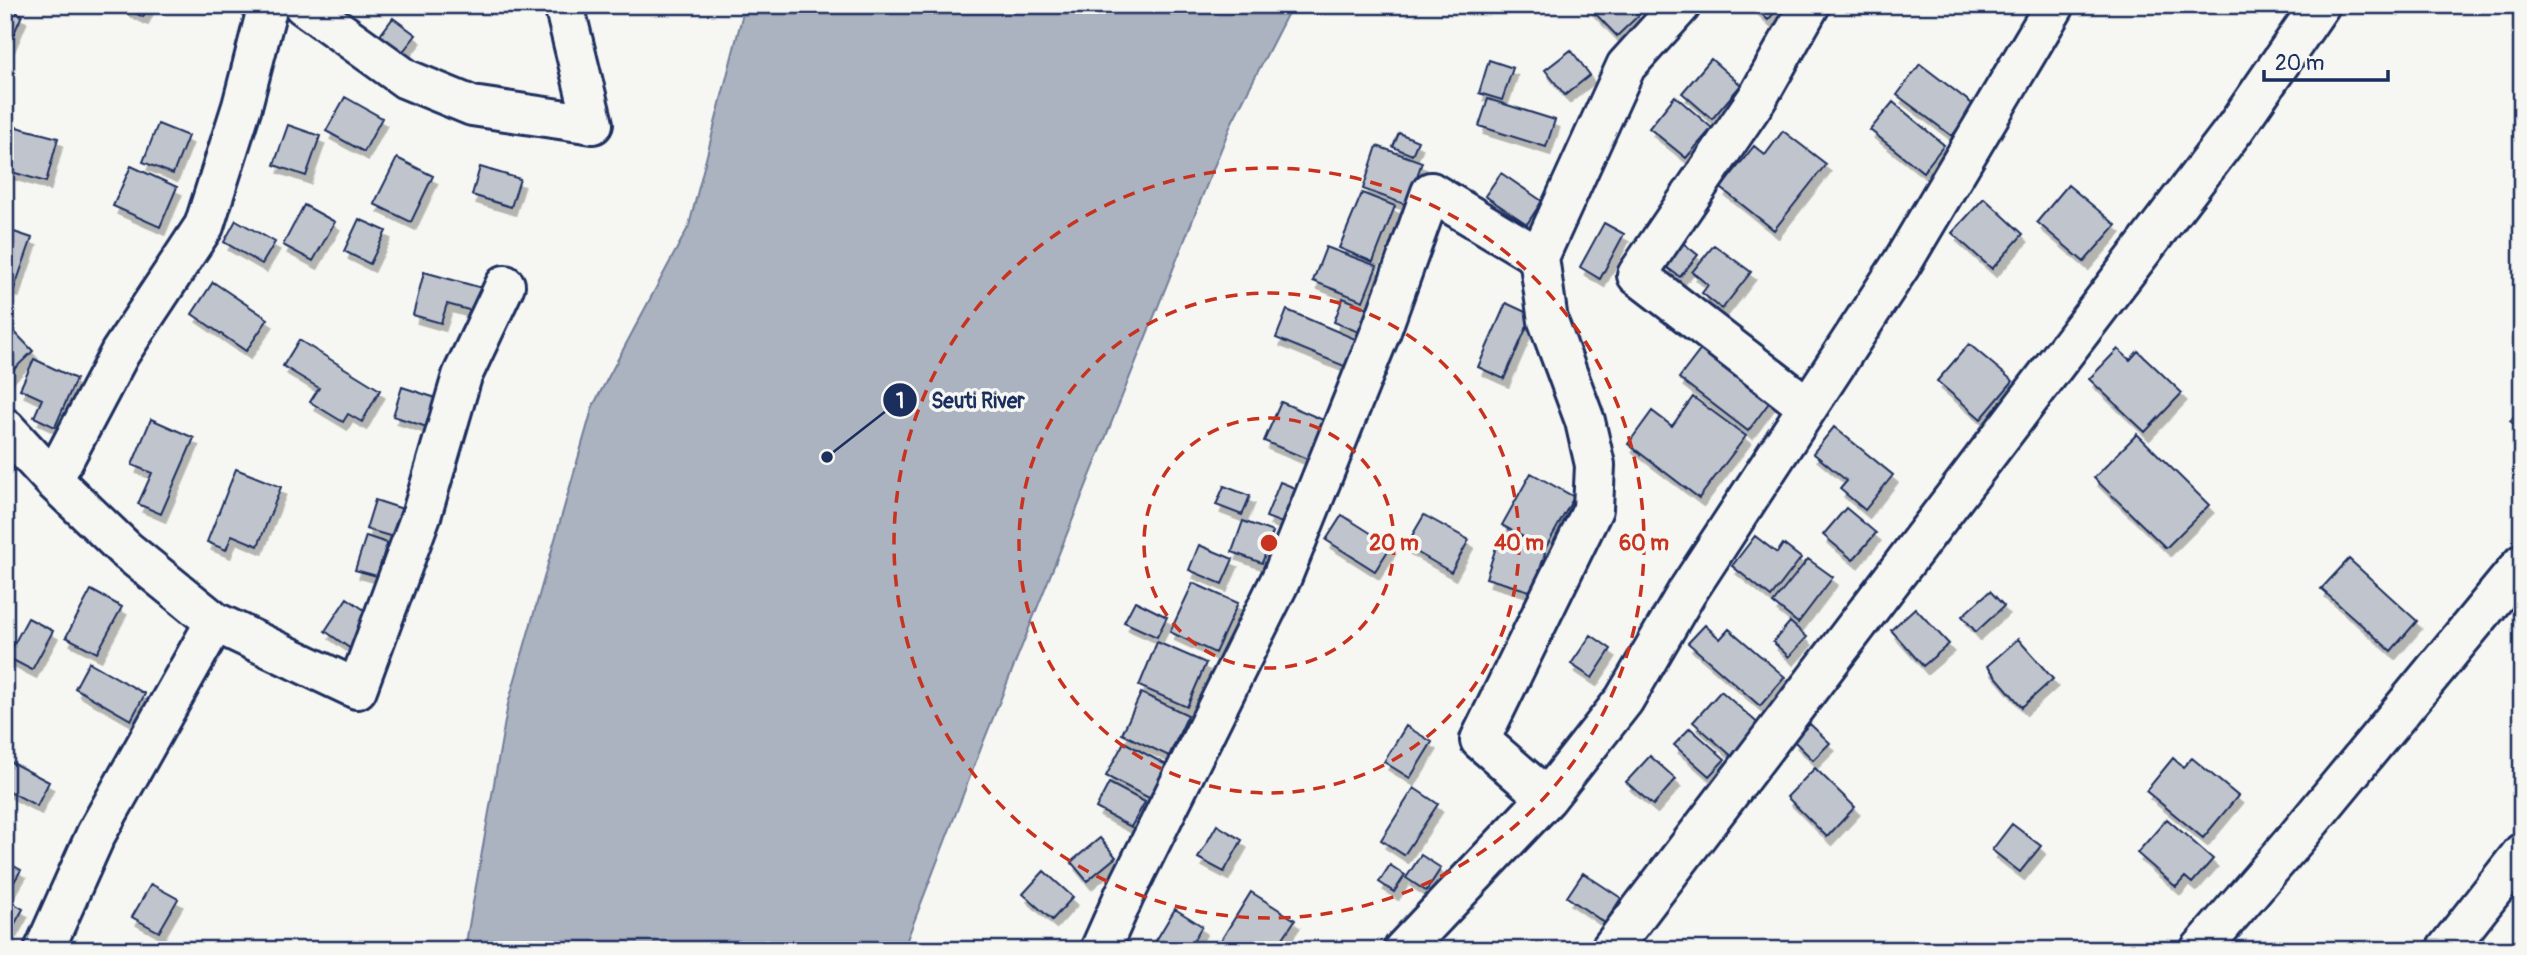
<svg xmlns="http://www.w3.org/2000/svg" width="2527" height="955" viewBox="0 0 2527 955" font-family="Pangolin,sans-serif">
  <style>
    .water { fill: #abb2c0; stroke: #717e99; stroke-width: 2 }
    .building { fill: #c0c4cd; stroke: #1b2f5e; stroke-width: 2; filter: url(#shadow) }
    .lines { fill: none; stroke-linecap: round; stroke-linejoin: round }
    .minor-casing { stroke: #1b2f5e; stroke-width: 44 }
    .minor { stroke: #f6f6f2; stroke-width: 38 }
    .ring { fill: none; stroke: #c8321e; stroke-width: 3.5; stroke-dasharray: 12 9 }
    .centre { fill: #c8321e; stroke: #f6f6f2; stroke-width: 3.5 }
    .ring-label { font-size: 21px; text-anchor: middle; font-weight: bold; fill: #c8321e; stroke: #f6f6f2; stroke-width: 7; stroke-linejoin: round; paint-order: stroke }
    .leader { fill: none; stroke: #1b2f5e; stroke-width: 2.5 }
    .callout-dot { fill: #1b2f5e; stroke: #f6f6f2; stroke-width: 2.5 }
    .mark-label { font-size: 21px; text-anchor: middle; font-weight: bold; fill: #fff }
    .callout-label { font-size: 21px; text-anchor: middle; font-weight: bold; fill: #1b2f5e; stroke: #f6f6f2; stroke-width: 7; stroke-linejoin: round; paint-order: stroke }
  </style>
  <defs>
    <filter id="shadow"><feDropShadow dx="4.5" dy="8" stdDeviation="0" flood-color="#0004"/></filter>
  </defs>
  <rect width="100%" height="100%" fill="#f6f6f2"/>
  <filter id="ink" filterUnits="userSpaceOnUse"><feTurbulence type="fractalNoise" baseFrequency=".0143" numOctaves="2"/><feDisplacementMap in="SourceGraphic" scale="14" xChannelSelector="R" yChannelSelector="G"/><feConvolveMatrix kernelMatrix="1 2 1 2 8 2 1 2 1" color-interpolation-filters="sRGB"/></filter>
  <g filter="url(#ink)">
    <path class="water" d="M745,5H1292L1232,122L983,743L903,950H463L467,937L508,704L593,406L689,226Z"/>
    <path class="building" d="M120,5H149L143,17Z
      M1587,5H1629L1639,15L1617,36Z
      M1752,5H1781L1768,20Z
      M5,8L22,15L6,52H5Z
      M393,18L416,35L397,59L375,42Z
      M1571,50L1590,75L1565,95L1545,70Z
      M1711,59L1741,85L1712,119L1682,93Z
      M1489,60L1513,68L1502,100L1479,93Z
      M1920,64L1975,106L1952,136L1897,95Z
      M1675,96L1712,128L1686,158L1649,128Z
      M345,97L382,118L364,152L326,131Z
      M1488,99L1555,120L1546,147L1479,126Z
      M1893,102L1944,145L1923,172L1870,130Z
      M5,124L58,138L46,182L5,170Z
      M158,124L188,136L173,174L143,162Z
      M288,125L320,136L306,176L274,165Z
      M1783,131L1826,164L1774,230L1721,188L1754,146L1765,155Z
      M1399,133L1418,141L1412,155L1393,147Z
      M1377,146L1422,162L1407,205L1363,189Z
      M397,158L433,176L411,222L374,204Z
      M131,166L177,187L160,227L113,206Z
      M480,167L520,179L511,207L472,195Z
      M1501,173L1542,201L1527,224L1485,196Z
      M2068,185L2116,225L2084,262L2037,222Z
      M1362,193L1395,206L1373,262L1339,248Z
      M1984,198L2023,234L1992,269L1952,233Z
      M304,205L335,222L313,261L283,245Z
      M359,219L386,231L370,264L344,251Z
      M236,220L275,242L262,264L224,242Z
      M1604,223L1624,234L1600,279L1580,267Z
      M5,229L32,238L14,289L5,286Z
      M1683,243L1698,255L1680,277L1665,266Z
      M1714,245L1751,272L1722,309L1702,293L1708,285L1692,272Z
      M1326,247L1377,266L1363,301L1313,281Z
      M424,272L482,288L476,312L447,304L441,323L413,315Z
      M213,282L268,319L246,351L192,314Z
      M1343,298L1375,311L1366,335L1334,322Z
      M1506,303L1532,315L1504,379L1478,367Z
      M1287,310L1360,341L1349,368L1276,338Z
      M5,322L33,351L5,378Z
      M299,340L380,390L362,422L348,414L343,422L310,402L319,388L283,366Z
      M1969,344L2013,381L1981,419L1937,381Z
      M1702,348L1771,400L1748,431L1679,378Z
      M2118,349L2130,360L2138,351L2182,393L2145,432L2089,379Z
      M34,359L76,379L55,427L34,417L42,399L20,389Z
      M402,387L439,399L430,428L393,416Z
      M1693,397L1746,436L1699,498L1628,444L1652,411L1672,426Z
      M1281,402L1328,422L1312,461L1264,441Z
      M2522,408V431L2510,421Z
      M151,419L194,438L161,514L138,504L152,473L132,465Z
      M1834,427L1893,475L1865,510L1840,489L1847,481L1813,453Z
      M2137,434L2209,505L2166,548L2094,478Z
      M236,469L281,487L258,546L232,535L226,550L207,542Z
      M1531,473L1574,497L1545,549L1502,525Z
      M1280,482L1303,491L1290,526L1266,517Z
      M1224,486L1250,496L1242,515L1216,505Z
      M375,500L409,511L400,539L366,529Z
      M1846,508L1876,533L1853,560L1823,535Z
      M1342,515L1391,546L1375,571L1326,540Z
      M1424,515L1469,540L1451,572L1406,546Z
      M1243,521L1273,532L1262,563L1232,552Z
      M366,536L387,543L377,576L355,570Z
      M1755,536L1777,553L1783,544L1801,558L1771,597L1732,566Z
      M1499,538L1545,553L1533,592L1486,578Z
      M1199,545L1233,559L1222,584L1189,570Z
      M1808,559L1833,577L1798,623L1773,603Z
      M2349,559L2417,621L2391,651L2321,589Z
      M1193,583L1238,603L1215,653L1170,632Z
      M91,590L122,607L97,653L66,637Z
      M1990,591L2004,606L1976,632L1962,616Z
      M347,598L373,616L351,649L325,631Z
      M1135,601L1167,617L1157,637L1124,622Z
      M1915,608L1949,644L1923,666L1891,630Z
      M28,618L53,631L32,670L7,657Z
      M1790,622L1807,637L1789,657L1773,642Z
      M1705,625L1720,639L1729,629L1785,677L1760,706L1688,643Z
      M1591,635L1611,649L1592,678L1571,664Z
      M2018,639L2053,679L2022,707L1987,666Z
      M1157,642L1206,663L1187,707L1139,686Z
      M89,662L145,694L131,720L75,688Z
      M1721,691L1762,727L1734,758L1693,722Z
      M1141,693L1188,715L1169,756L1122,734Z
      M1810,724L1830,743L1813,760L1793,740Z
      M1406,726L1432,742L1410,778L1384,762Z
      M1690,728L1725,759L1709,776L1674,745Z
      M1124,742L1170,767L1153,800L1106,776Z
      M1650,756L1676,779L1653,805L1626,782Z
      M2173,758L2183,767L2192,758L2238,796L2203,838L2146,791Z
      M7,760L49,782L37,806L5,789Z
      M1815,768L1855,807L1827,837L1787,797Z
      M1109,783L1145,802L1131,827L1096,808Z
      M1414,788L1438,804L1404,855L1381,840Z
      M2167,819L2213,859L2192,883L2185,877L2176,887L2137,853Z
      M2012,824L2041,846L2020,872L1992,850Z
      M1217,825L1242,840L1224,872L1198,858Z
      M1100,838L1116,857L1087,881L1071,862Z
      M1421,855L1441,868L1426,891L1406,878Z
      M5,861L21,870L5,897Z
      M1390,865L1405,875L1394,892L1379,882Z
      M1044,871L1073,897L1052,920L1023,894Z
      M1583,873L1621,898L1605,923L1567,897Z
      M151,884L178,899L159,932L132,917Z
      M1251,892L1295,920L1275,950H1215Z
      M5,898L23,909L12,929L5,925Z
      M1175,909L1202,926L1188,950H1163L1154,944Z"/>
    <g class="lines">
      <g class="minor-casing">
        <path id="minor" d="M303,5L406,79L472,106L593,124L564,5
          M1539,257L1548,321L1585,421L1595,465L1593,509L1480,740L1547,798
          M1808,407L1637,275L1758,97L1810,5
          M5,428L53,480L125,549L215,622L357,689L422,513L462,376L505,285
          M53,480L120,353L204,226L242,106L268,5
          M44,950L96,834L215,622
          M1100,950L1124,896L1282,577L1381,331L1431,192L1539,257L1626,66L1681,5
          M1403,950L1547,798L1624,700L1687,592L1902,263L2055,5
          M1610,950L2236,127L2320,5
          M2200,950L2298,836L2522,564
          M2446,950L2522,853"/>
      </g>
      <use href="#minor" class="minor"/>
    </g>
  </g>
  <g class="ring">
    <circle cx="1269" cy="543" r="125"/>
    <circle cx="1269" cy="543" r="250"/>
    <circle cx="1269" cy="543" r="375"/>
  </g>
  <circle cx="1269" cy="543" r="10" class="centre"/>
  <g class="ring-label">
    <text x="1394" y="550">20 m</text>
    <text x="1519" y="550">40 m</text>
    <text x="1644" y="550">60 m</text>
  </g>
  <path class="leader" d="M827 457L900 400"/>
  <g class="callout-dot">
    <circle cx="827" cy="457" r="7"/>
    <circle cx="900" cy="400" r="18"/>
  </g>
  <g class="mark-label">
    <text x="900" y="408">1</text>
  </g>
  <g class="callout-label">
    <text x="978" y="408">Seuti River</text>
  </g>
  <rect width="2527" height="955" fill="none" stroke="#f6f6f2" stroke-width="28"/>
  <rect x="14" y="14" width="2499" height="927" fill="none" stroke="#1b2f5e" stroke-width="2.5" filter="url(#ink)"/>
  <path d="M2264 70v10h124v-10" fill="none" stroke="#1b2f5e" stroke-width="3.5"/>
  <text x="2275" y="70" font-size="21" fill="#1b2f5e" stroke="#f6f6f2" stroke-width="5" paint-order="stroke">20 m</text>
</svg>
